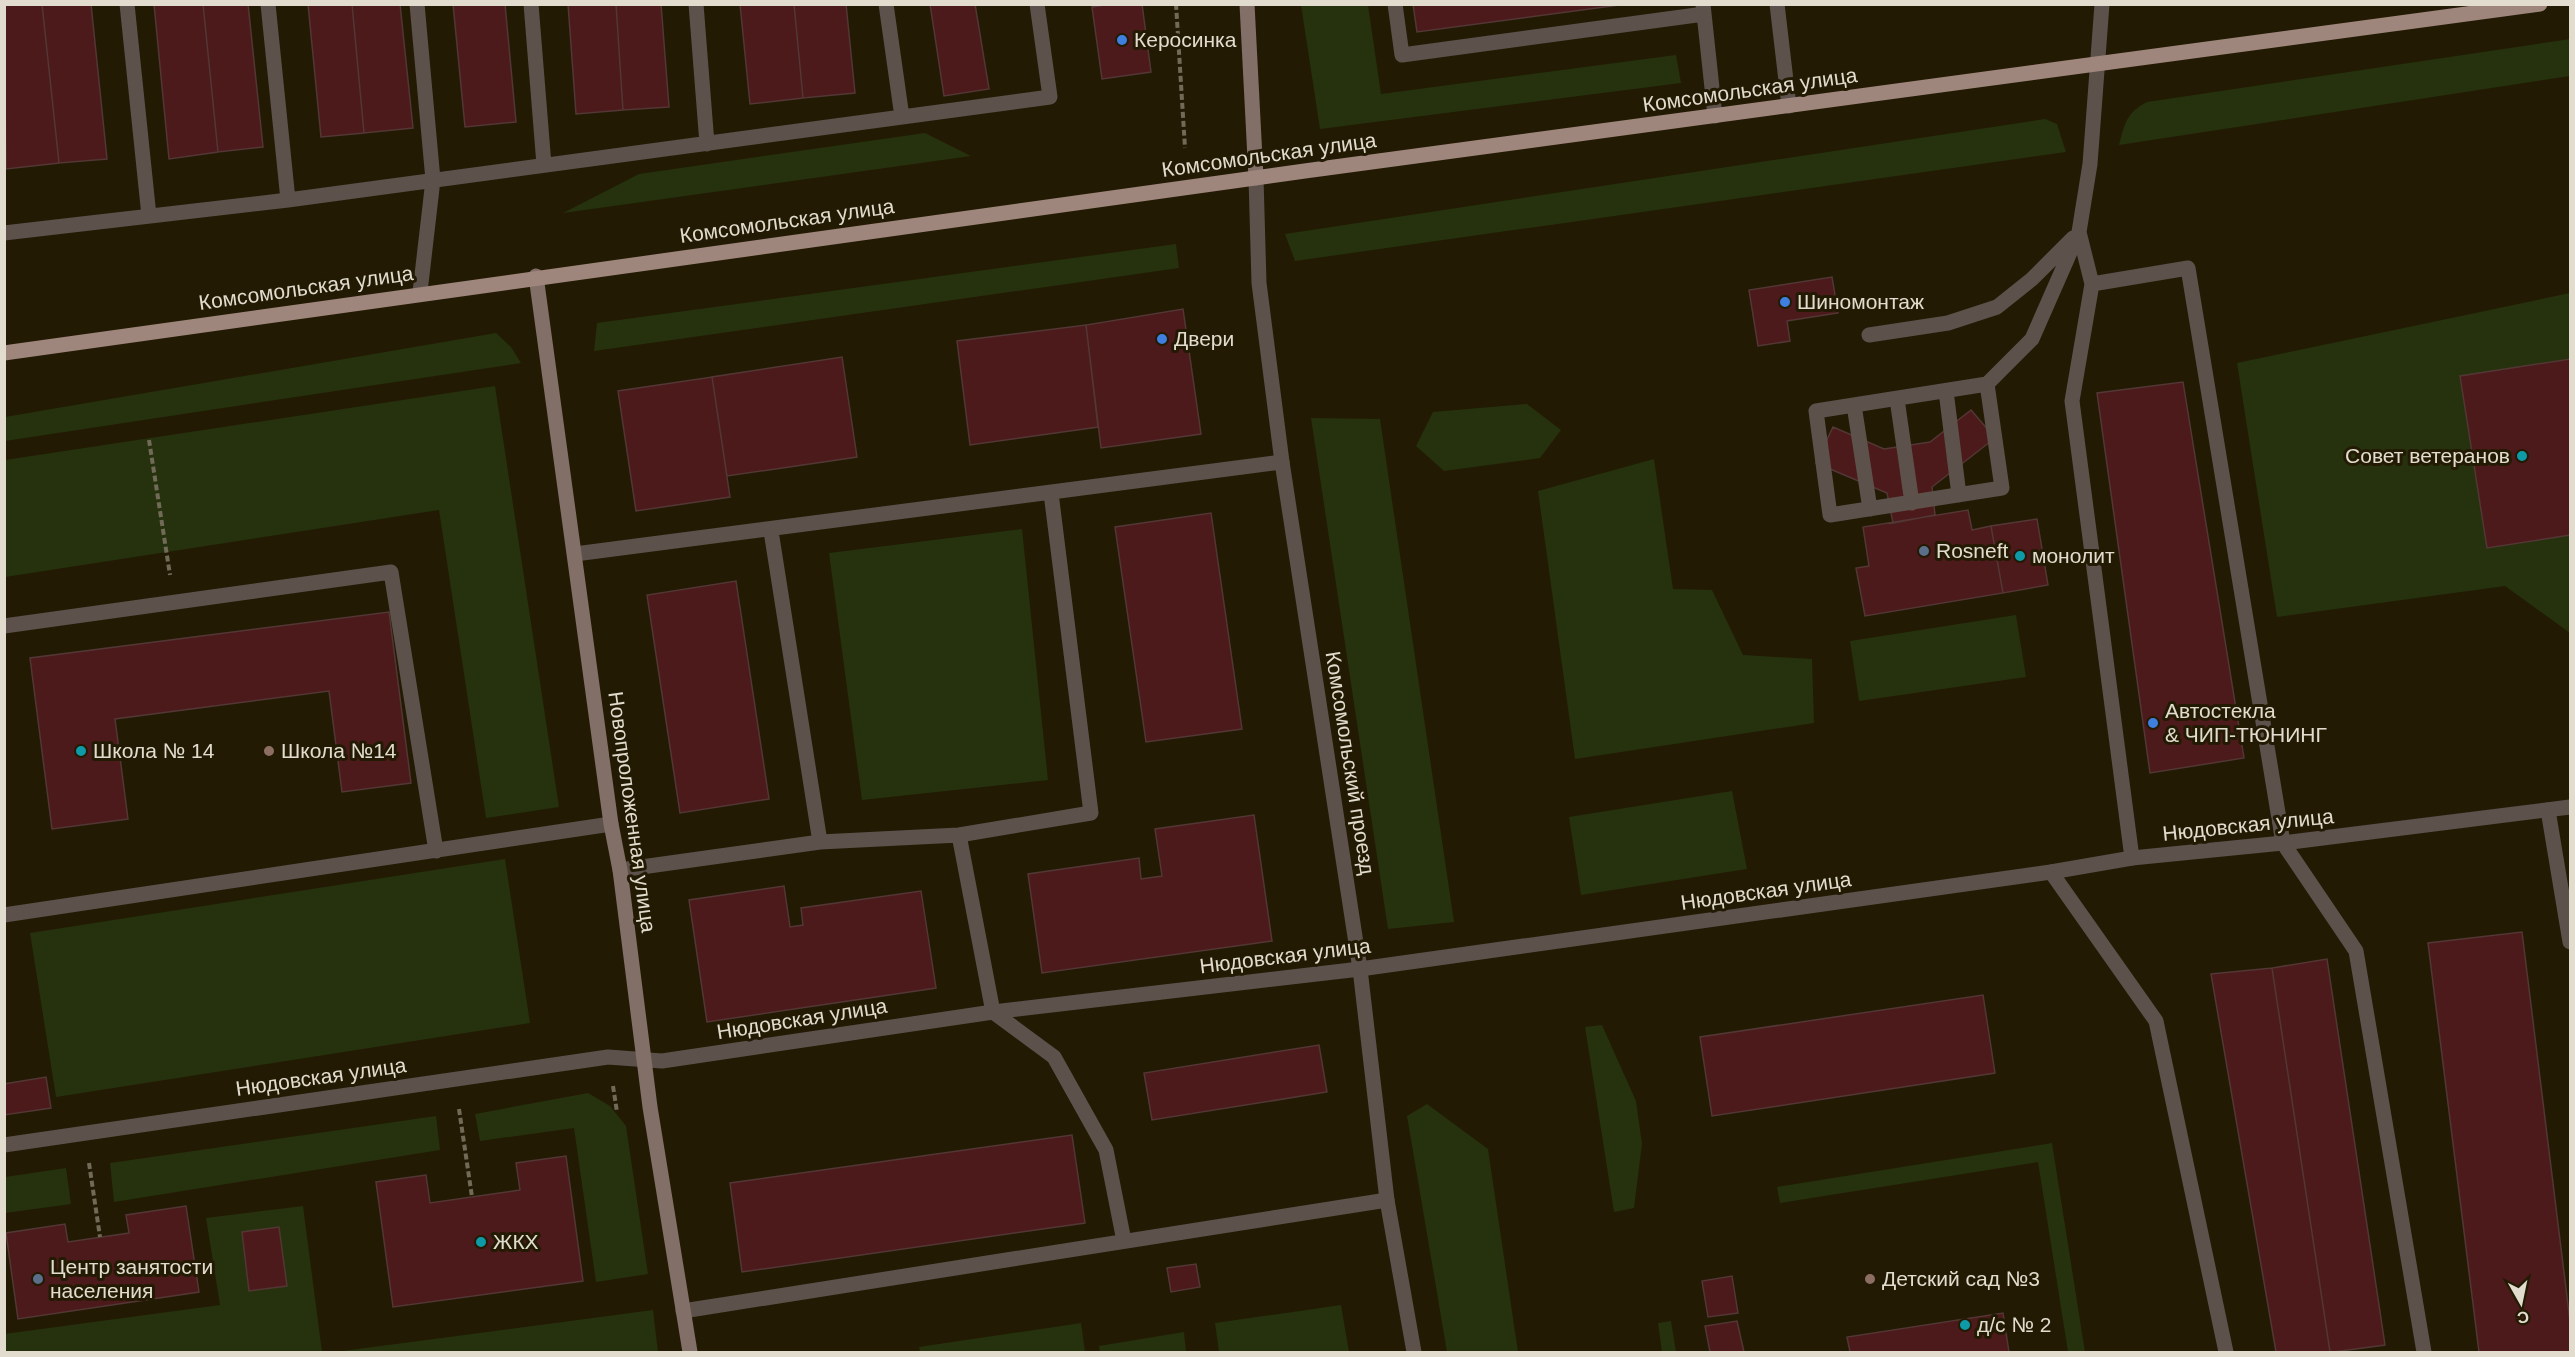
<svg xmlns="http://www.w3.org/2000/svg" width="2575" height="1357" viewBox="0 0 2575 1357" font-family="Helvetica,sans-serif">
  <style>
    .green { fill: #25320d }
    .building { fill: #4c1a1a; stroke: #523735; stroke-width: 1.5 }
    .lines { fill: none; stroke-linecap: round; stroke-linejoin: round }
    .path { stroke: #716a57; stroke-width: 4; stroke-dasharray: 6 3; stroke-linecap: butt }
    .lane { stroke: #5d514c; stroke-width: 15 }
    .street { stroke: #5d514c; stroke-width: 15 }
    .secondary { stroke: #826f67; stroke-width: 15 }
    .primary { stroke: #9f867c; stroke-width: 15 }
    .shop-dot { fill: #3f7fe0; stroke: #231a04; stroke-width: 2 }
    .culture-dot { fill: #0f9aa8; stroke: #231a04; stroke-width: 2 }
    .service-dot { fill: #5c6f8a; stroke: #231a04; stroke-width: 2 }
    .education-dot { fill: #8d6e63; stroke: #231a04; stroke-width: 2 }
    .labels { text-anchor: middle; stroke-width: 6; stroke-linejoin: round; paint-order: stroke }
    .poi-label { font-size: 21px; fill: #e1dccd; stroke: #231a04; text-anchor: start }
    .street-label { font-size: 21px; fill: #e1dccd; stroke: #231a04 }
  </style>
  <rect width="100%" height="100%" fill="#231a04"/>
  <path class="green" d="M1301,5H1368L1381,94L1676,55L1681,83L1320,129Z
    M2570,39V76L2119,145C2125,123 2126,113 2147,102Z
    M2045,119L2057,124L2066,152L1295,261L1285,234Z
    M925,133L971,156L563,213L639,174Z
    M1176,244L1179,268L594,351L597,323Z
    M2570,293V633L2505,586L2277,617L2237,363Z
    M496,333L511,347L521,363L5,441V417Z
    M495,386L559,807L486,818L439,510L5,577V460Z
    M1527,404L1561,430L1540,458L1444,471L1416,446L1433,412Z
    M1311,418L1380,419L1454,922L1388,929Z
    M1654,459L1673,589L1712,590L1743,655L1812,659L1814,723L1575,759L1538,491Z
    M1022,529L1048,780L862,800L829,553Z
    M2016,615L2026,677L1859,701L1850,641Z
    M1732,791L1747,869L1581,895L1569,817Z
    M505,859L530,1023L56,1097L30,933Z
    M1602,1025L1636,1101L1642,1144L1634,1208L1614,1212L1585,1027Z
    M588,1093L610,1106L626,1126L648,1274L596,1282L574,1128L480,1141L475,1114Z
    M1427,1104L1488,1149L1518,1352H1447L1407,1116Z
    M436,1116L440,1150L114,1202L110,1163Z
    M2052,1143L2085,1352H2068L2038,1162L1780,1203L1777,1187Z
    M66,1168L71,1204L5,1213V1177Z
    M303,1206L322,1352H5L4,1334L220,1305L206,1218Z
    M1341,1305L1349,1352H1219L1215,1323Z
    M653,1310L658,1352H335Z
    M1671,1321L1676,1352H1662L1658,1323Z
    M1081,1323L1085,1352H920L919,1347Z
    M1184,1332L1186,1352H1100L1099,1346Z"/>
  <path class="building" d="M4,4H42L59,163L6,169Z
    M42,4H91L107,159L59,163Z
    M154,4H203L218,152L169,159Z
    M203,4H248L263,147L218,152Z
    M308,4H352L364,133L321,137Z
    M352,4H400L413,128L364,133Z
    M453,4H505L516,122L465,127Z
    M568,4H616L623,110L576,114Z
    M616,4H661L669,107L623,110Z
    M740,4H794L803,98L750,104Z
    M794,4H846L855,93L803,98Z
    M930,4H975L989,89L944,96Z
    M1111,4H1142L1151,72L1102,79L1092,7Z
    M1413,4H1627L1417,32Z
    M1832,277L1838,313L1787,321L1790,341L1758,346L1749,290Z
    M1183,309L1201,434L1101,448L1086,325Z
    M1086,325L1098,427L970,445L957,341Z
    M842,357L857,457L727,476L712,377Z
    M2570,359V535L2487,548L2460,376Z
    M712,377L730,497L636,511L618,391Z
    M2183,382L2244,758L2150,773L2097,393Z
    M1971,410L1995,438L1932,487L1935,515L1893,523L1887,493L1816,463L1833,427L1884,449L1930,442Z
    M1968,510L1972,530L1991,526L2003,593L1865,616L1856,568L1869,566L1863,527Z
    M1211,513L1242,729L1146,742L1115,527Z
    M2037,519L2048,585L2003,593L1991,526Z
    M736,581L769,799L680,813L647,595Z
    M389,612L411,783L342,792L329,691L115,719L128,819L52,829L30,658Z
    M1254,815L1272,941L1042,973L1028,874L1139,858L1141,879L1162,876L1155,829Z
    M784,886L790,927L803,925L801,908L921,891L936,988L707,1022L689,900Z
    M2522,932L2570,1321V1352H2479L2428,943Z
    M2327,959L2385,1345L2333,1352H2330L2272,968Z
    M2272,968L2330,1352H2276L2211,974Z
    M1983,995L1995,1073L1712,1116L1700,1037Z
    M1319,1045L1327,1092L1152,1120L1144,1073Z
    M46,1077L51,1108L4,1115V1084Z
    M1072,1135L1085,1223L742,1272L730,1183Z
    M566,1156L583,1281L393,1307L376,1182L426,1175L430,1203L520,1190L516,1163Z
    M186,1206L199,1292L18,1319L6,1233L65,1224L68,1242L129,1233L126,1215Z
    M279,1227L287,1286L249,1291L242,1232Z
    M1196,1264L1200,1287L1171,1292L1167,1268Z
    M1732,1276L1738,1313L1708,1317L1702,1281Z
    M2003,1313L2009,1352H1850L1847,1337Z
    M1737,1321L1744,1352H1710L1705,1326Z"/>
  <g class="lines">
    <path class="path" d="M1176,4L1185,148
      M149,440L170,575
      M613,1086L617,1112
      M459,1109L472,1197
      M89,1163L100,1237"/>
    <path class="lane" d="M127,4L149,216
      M268,4L288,200
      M417,4L433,180L420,292
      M531,4L544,165
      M696,4L707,144
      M886,4L902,117
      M1395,4L1402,55L1704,14
      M1703,4L1715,116
      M1777,4L1789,106
      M2079,232L2092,284L2072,401L2132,858
      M4,233L288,200L1050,97L1037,4
      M2092,284L2188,268L2283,843L2356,951L2424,1352
      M1869,335L1948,323L1997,307L2032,279L2073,238
      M1987,384L2002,488L1830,515L1816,411L1987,384L2032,339L2079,232L2090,164L2102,4
      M1946,391L1959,495
      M1897,399L1912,503
      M1854,405L1870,509
      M771,531L820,842
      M575,554L1282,462
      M4,626L391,572L436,851
      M2548,810L2570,942
      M959,835L993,1012L1054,1057L1106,1150L1124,1241
      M620,870L820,842L959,835L1091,813L1051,493
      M2051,872L2156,1021L2226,1352
      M4,915L611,824
      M683,1311L1387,1200"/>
    <path class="street" d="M1256,178L1259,283L1282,462L1360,969L1387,1200L1414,1352
      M4,1145L608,1057L662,1061L993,1012L1360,969L2051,872L2132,858L2283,843L2570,807"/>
    <path class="secondary" d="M1247,4L1256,178
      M536,276L611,824L620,870L650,1107L690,1352"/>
    <path class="primary" d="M4,353C849,230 1694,119 2540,4"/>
  </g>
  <g class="shop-dot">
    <circle cx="1122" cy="40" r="6"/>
    <circle cx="1785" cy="302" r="6"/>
    <circle cx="1162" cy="339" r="6"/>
    <circle cx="2153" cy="723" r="6"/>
  </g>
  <g class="culture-dot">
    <circle cx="2522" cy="456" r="6"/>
    <circle cx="2020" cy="556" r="6"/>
    <circle cx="81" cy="751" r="6"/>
    <circle cx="481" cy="1242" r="6"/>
    <circle cx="1965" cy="1325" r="6"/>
  </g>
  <g class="service-dot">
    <circle cx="1924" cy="551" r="6"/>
    <circle cx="38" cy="1279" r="6"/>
  </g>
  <g class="education-dot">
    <circle cx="269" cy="751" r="6"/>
    <circle cx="1870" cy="1279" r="6"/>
  </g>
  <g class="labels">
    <g class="poi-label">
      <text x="1134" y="47">Керосинка</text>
      <text x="1797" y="309">Шиномонтаж</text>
      <text x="1174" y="346">Двери</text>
      <text x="2510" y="463" text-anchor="end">Совет ветеранов</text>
      <text x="1936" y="558">Rosneft</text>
      <text x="2032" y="563">монолит</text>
      <text x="2165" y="718">Автостекла<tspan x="2165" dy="24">&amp; ЧИП-ТЮНИНГ</tspan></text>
      <text x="93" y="758">Школа № 14</text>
      <text x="281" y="758">Школа №14</text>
      <text x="493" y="1249">ЖКХ</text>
      <text x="50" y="1274">Центр занятости<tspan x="50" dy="24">населения</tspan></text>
      <text x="1882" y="1286">Детский сад №3</text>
      <text x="1977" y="1332">д/с № 2</text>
    </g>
    <g class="street-label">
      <text transform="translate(1750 90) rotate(-8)" y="7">Комсомольская улица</text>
      <text transform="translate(1269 155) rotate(-8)" y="7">Комсомольская улица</text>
      <text transform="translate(787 221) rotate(-8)" y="7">Комсомольская улица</text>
      <text transform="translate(306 288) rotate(-8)" y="7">Комсомольская улица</text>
      <text transform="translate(1350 763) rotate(81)" y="7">Комсомольский проезд</text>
      <text transform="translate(632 812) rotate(82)" y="7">Новопроложенная улица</text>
      <text transform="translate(2248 825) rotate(-6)" y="7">Нюдовская улица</text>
      <text transform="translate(1766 891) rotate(-8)" y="7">Нюдовская улица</text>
      <text transform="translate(1285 956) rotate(-7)" y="7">Нюдовская улица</text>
      <text transform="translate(802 1019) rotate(-9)" y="7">Нюдовская улица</text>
      <text transform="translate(321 1077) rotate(-8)" y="7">Нюдовская улица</text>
    </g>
  </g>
  <rect width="2575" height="1357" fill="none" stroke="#e1dccd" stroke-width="12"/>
  <g transform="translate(2521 1303) rotate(171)" stroke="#231a04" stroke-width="4.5" paint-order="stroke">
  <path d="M0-4.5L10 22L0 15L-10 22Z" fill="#e1dccd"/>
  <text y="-9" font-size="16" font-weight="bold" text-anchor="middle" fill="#e1dccd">С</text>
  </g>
</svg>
